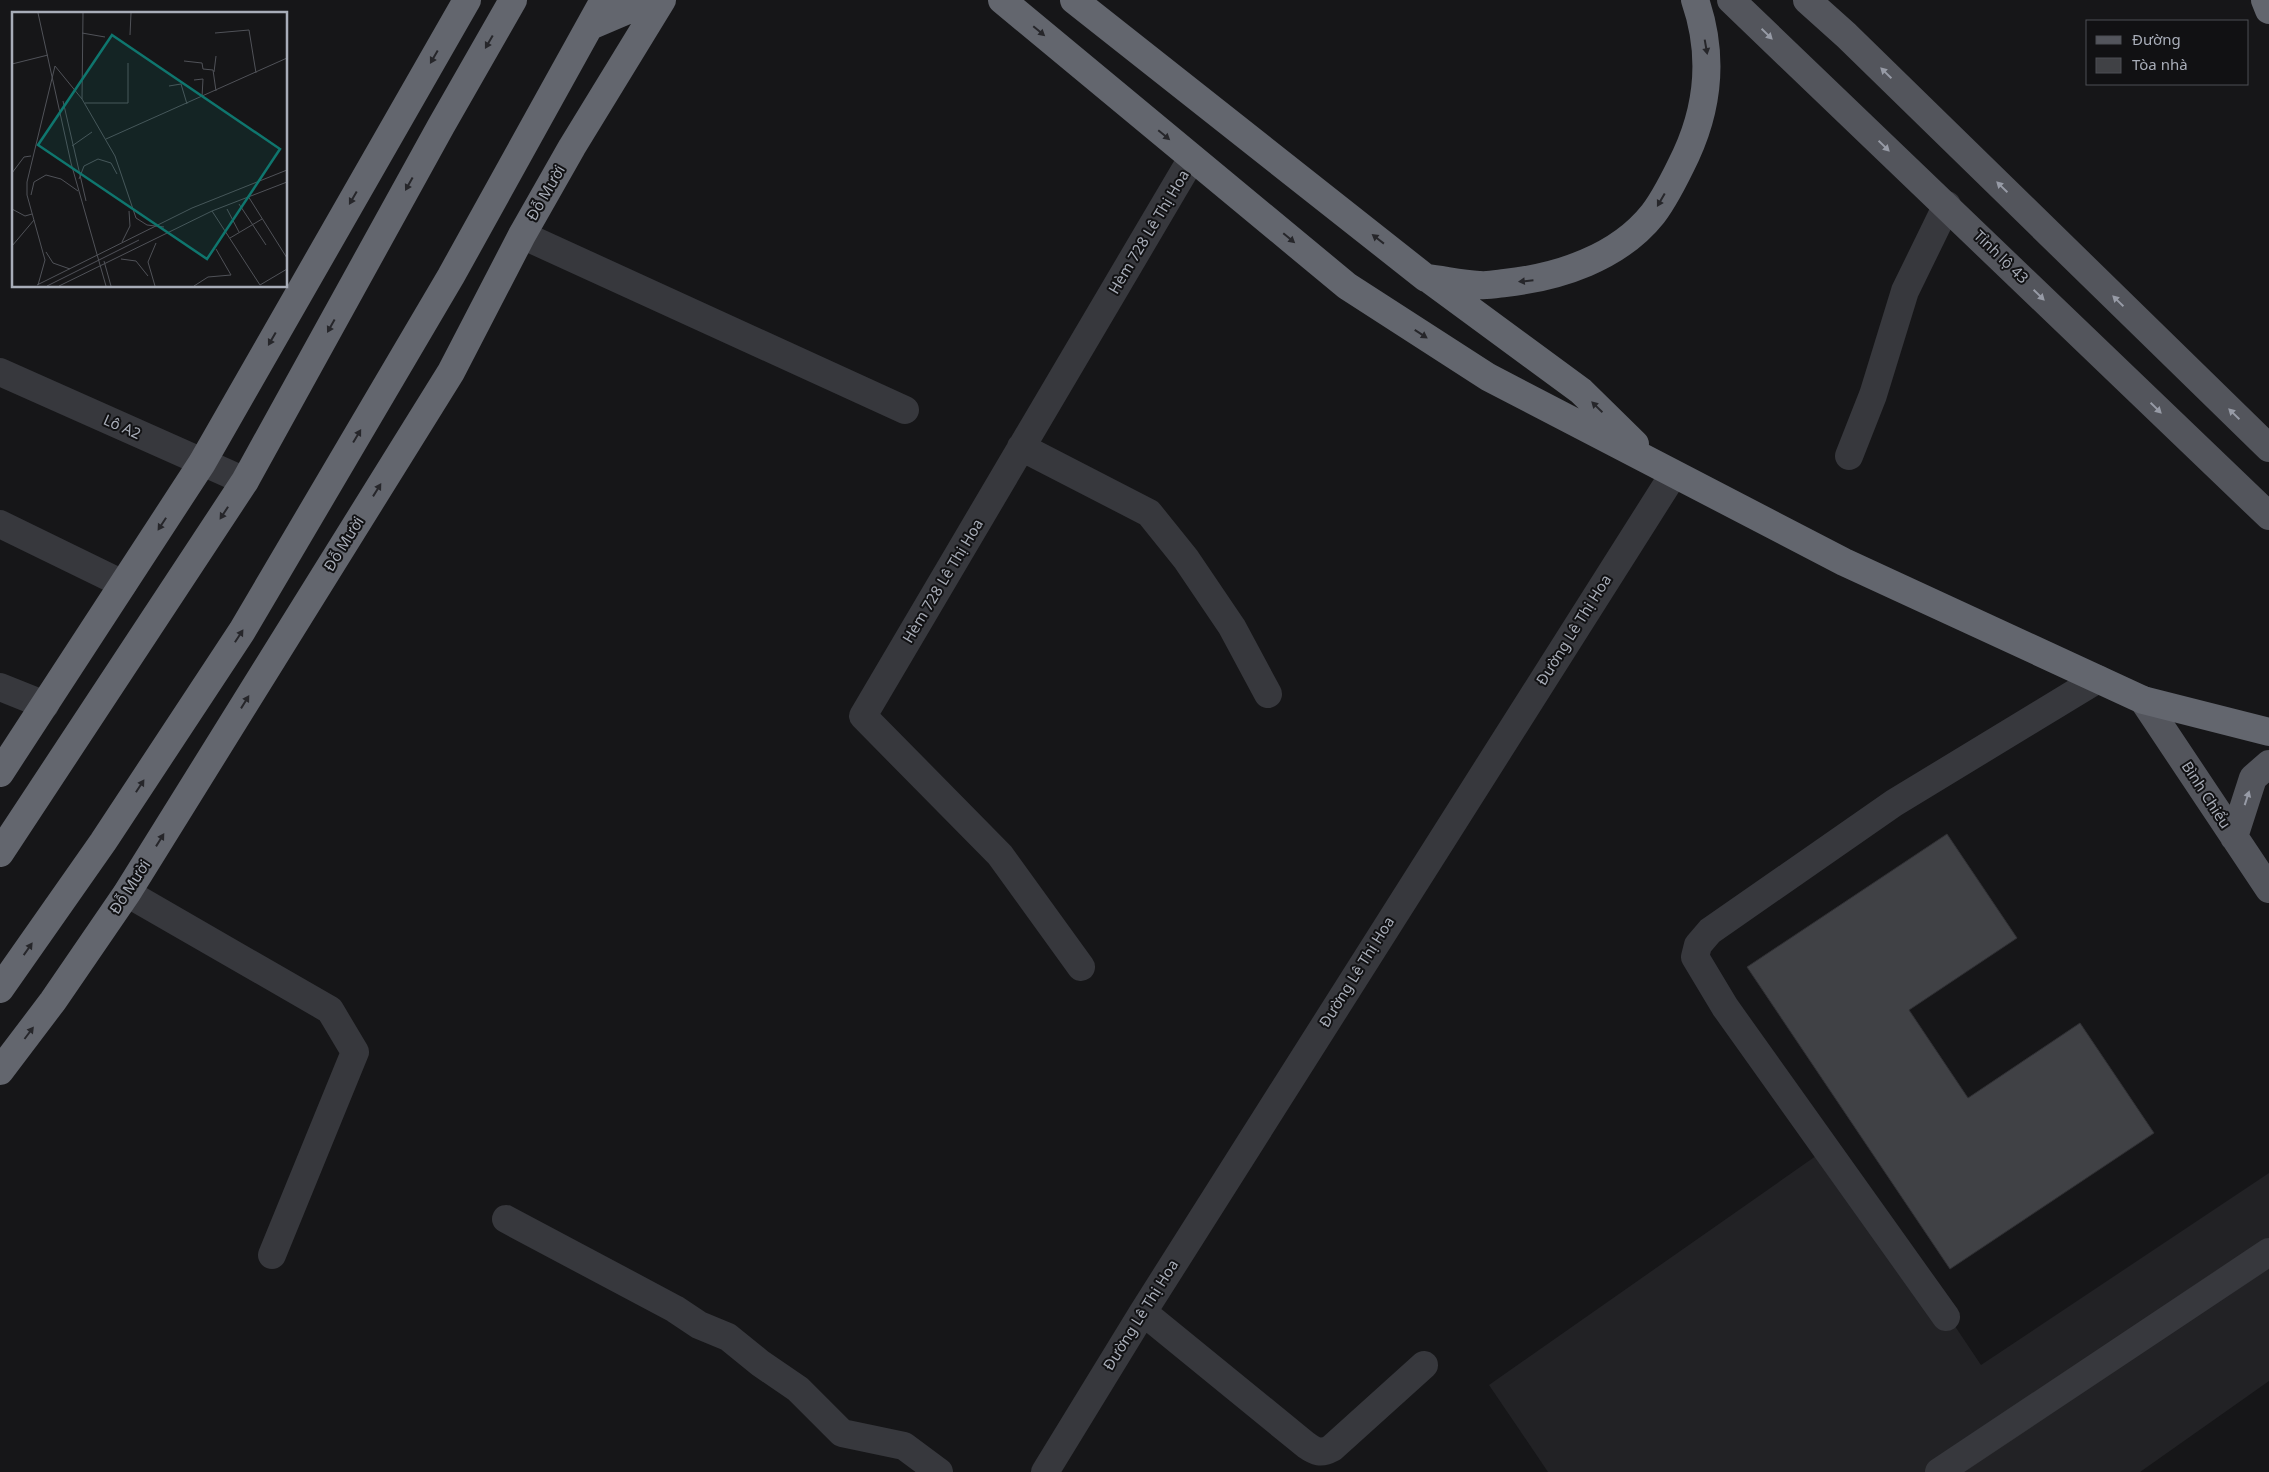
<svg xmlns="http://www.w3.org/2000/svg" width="2269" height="1472" viewBox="0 0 2269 1472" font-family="'Noto Sans',sans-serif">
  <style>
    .built { fill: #222225 }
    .building { fill: #404145; stroke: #303034 }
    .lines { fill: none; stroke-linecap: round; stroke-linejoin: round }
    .minor { stroke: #37383d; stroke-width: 28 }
    .major { stroke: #53555c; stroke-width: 28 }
    .highway { stroke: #63666e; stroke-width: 28 }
    .oneway { fill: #26262a }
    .oneway2 { fill: #979ba6 }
    .labels { text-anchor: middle; stroke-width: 4; stroke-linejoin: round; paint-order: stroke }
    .street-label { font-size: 15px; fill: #a8adb8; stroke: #111113 }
    .inset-road { fill: none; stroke: #505258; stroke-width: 1 }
    .view { fill: #0f766e; fill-opacity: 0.15; stroke: #0f766e; stroke-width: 2.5 }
    .inset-edge { fill: none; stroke: #a8adb8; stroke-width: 2.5 }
  </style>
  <rect width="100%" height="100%" fill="#161618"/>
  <path class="built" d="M1833,1144L1981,1365L2269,1173V1381L2140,1472H1548L1489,1385Z"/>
  <path class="building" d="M1947,834L2017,938L1909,1010L1968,1098L2080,1023L2154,1133L1950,1269L1747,967Z"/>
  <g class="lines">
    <path class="minor" d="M522,235L905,410
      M0,372L245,481
      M1021,447L1149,513L1186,559L1232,627L1268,694
      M1849,456L1873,395L1905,291L1947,205
      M0,524L123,584
      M0,687L45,705
      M127,893L330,1010L355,1052L272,1255
      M1081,967L1000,855L863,716L1192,158
      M506,1219L675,1309L699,1325L728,1337L760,1363L798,1389L842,1433L904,1446L939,1472
      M1143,1312L1306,1445C1316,1452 1321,1454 1332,1448L1424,1365
      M1946,1317L1725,1007L1695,957L1698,945L1710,931L1894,803L2098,679
      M1045,1472L1143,1312L1673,475
      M1939,1472L2269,1252"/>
    <path class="major" d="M1731,0L2269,516
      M1807,0L1846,35L2269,448
      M2143,700L2269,889
      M2234,837L2253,778L2269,764"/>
    <path class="highway" d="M1002,0L1347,286L1488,377L1844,562L2143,700L2269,732
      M1074,0L1426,278C1444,280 1461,284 1479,285C1487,286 1497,284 1505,283C1559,277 1618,258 1653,214C1666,197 1677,174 1686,155C1709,105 1713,52 1695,0
      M2265,0L2269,10
      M590,26L651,0
      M1430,280L1581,391L1635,444
      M0,773L202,463L467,0
      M0,853L245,481L441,126L513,0
      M0,989L103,842L242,631L451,276L604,0
      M0,1071L53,1001L127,893L451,372L522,235L572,147L662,0"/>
  </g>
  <defs><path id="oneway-solid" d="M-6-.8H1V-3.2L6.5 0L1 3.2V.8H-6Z" transform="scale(1.25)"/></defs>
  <g class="oneway">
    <use href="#oneway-solid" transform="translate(1039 31) rotate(40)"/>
    <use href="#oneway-solid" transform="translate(489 42) rotate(120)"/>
    <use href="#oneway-solid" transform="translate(1706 47) rotate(80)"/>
    <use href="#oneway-solid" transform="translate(434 57) rotate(120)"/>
    <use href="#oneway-solid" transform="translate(1164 135) rotate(40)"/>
    <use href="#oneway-solid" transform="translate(409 184) rotate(119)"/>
    <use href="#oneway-solid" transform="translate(353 198) rotate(120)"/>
    <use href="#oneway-solid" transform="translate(1661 200) rotate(120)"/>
    <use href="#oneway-solid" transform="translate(1289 238) rotate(40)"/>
    <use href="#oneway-solid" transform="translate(1378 239) rotate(-142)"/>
    <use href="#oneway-solid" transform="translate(1526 281) rotate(174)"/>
    <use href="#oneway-solid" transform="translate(331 326) rotate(119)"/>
    <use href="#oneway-solid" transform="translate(1421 334) rotate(33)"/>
    <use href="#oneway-solid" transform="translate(272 339) rotate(120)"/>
    <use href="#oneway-solid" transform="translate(1597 407) rotate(-136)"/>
    <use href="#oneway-solid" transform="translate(357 436) rotate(-59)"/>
    <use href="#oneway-solid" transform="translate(377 490) rotate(-58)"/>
    <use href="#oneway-solid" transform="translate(224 513) rotate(123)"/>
    <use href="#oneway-solid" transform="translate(162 524) rotate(123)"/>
    <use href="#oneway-solid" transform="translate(239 636) rotate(-57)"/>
    <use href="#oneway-solid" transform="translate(245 702) rotate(-58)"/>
    <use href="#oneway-solid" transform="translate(140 786) rotate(-57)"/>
    <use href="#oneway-solid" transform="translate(160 840) rotate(-58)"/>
    <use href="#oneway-solid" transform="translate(28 949) rotate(-55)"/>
    <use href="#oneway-solid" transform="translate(29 1033) rotate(-53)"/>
  </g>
  <g class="oneway2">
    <use href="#oneway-solid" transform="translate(1767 34) rotate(44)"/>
    <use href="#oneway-solid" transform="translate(1886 73) rotate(-136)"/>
    <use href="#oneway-solid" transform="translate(1884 146) rotate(44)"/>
    <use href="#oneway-solid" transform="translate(2002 187) rotate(-136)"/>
    <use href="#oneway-solid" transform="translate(2039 295) rotate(44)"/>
    <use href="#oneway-solid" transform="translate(2118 301) rotate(-136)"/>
    <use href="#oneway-solid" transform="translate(2156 408) rotate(44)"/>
    <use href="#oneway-solid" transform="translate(2234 414) rotate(-136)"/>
    <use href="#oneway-solid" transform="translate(2247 798) rotate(-72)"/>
  </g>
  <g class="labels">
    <g class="street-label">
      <text transform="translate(546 193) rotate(-60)" y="5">Đỗ Mười</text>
      <text transform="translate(1149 232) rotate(-59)" y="5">Hèm 728 Lê Thị Hoa</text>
      <text transform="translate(2001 257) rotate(44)" y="5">Tỉnh lộ 43</text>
      <text transform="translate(122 427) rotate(24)" y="5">Lô A2</text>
      <text transform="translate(344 544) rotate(-58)" y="5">Đỗ Mười</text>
      <text transform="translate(943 581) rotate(-59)" y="5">Hèm 728 Lê Thị Hoa</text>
      <text transform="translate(1574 630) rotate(-58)" y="5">Đường Lê Thị Hoa</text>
      <text transform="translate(2206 795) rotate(57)" y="5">Bình Chiểu</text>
      <text transform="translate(130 887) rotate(-57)" y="5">Đỗ Mười</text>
      <text transform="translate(1357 972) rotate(-58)" y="5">Đường Lê Thị Hoa</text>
      <text transform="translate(1141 1315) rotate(-58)" y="5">Đường Lê Thị Hoa</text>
    </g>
  </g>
  <g transform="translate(12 12)">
    <rect width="275" height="275" fill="#161618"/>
    <path class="inset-road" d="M26,1L59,151L94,274M70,21L93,25M203,21L237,18L244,61M118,23L119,1M172,49L190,51L191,57L201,58L204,79M0,52L36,43M202,60L204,44M182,68L191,67L190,85M157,74L169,72L175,92M70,87L71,1M51,89L74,189M73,91H116V51M94,127L275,46M60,134L80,120M0,161L12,145L19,144M67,167L72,154L86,147L99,151L105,162M19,183L22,170L34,163L49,167L66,179M236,184L275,246M227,192L254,233M0,197L13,204L20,202M215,197L227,220M200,199L248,273L275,257M218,226L250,207M110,230L118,214L117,199M0,234L22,208M34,240L41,251L58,257M109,247L124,249L136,264M92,249L99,274M25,273L180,196L275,158M26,273L33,248L15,183V170L43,54L70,87L103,144L124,206L135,213L152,215M35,274L127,228M47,274L200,199L275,170M143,274L136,250L144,231M182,274L196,265L219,263L204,237"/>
    <path class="view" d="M100,23L268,137L195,247L26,133Z"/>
    <rect width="275" height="275" class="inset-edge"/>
  </g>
  <rect x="2086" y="20" width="162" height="65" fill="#111113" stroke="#4d4f55"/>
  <rect x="2096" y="36" width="25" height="8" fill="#53555c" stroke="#4d4f55"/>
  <text x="2132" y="45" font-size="15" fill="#a8adb8">Đường</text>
  <rect x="2096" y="58" width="25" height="15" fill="#404145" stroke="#4d4f55"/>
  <text x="2132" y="70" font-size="15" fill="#a8adb8">Tòa nhà</text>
</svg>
